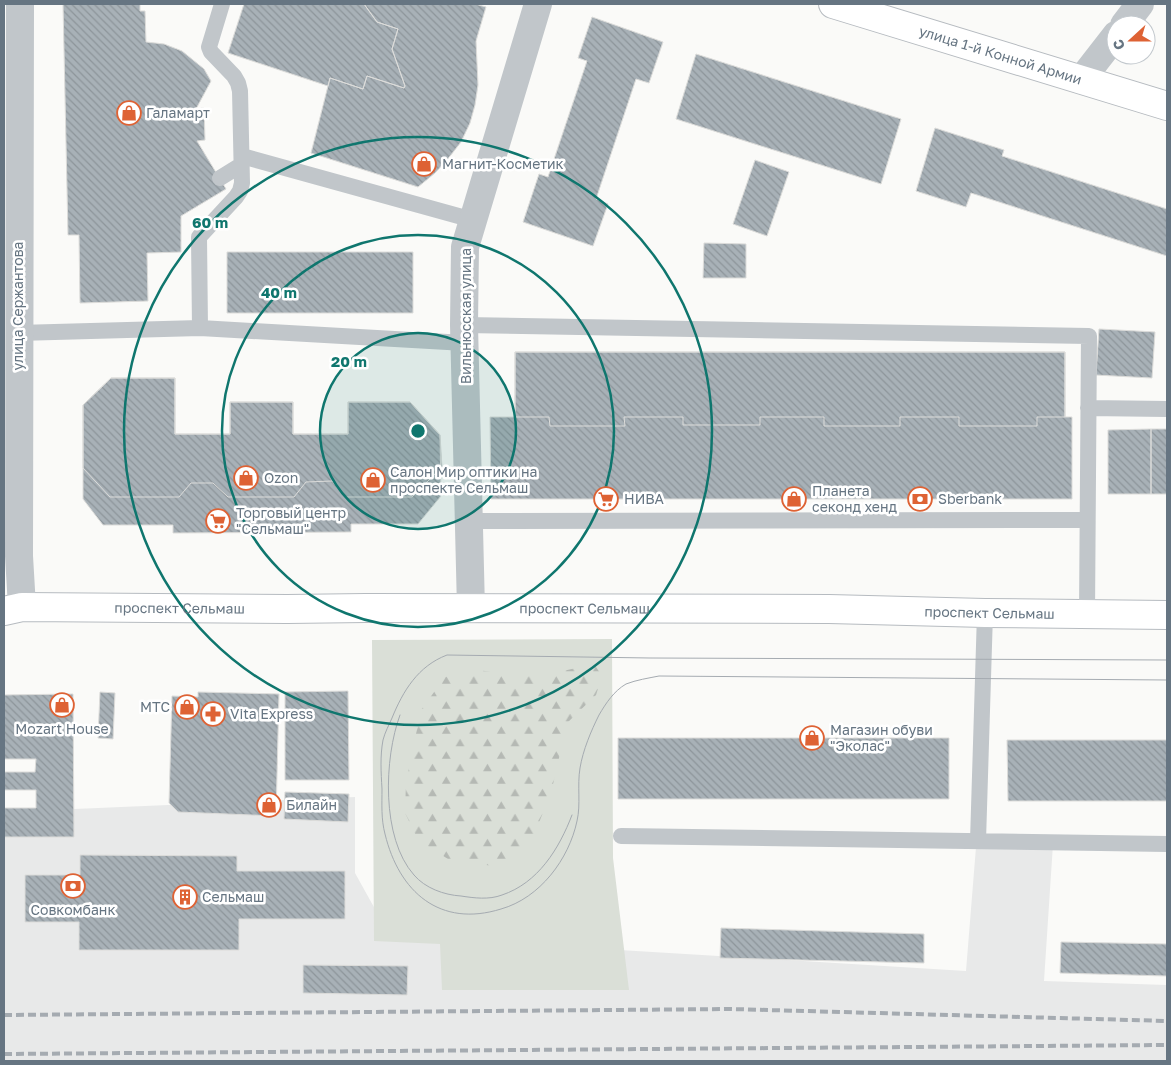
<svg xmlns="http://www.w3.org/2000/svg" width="1171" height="1065" viewBox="0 0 1171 1065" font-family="'Golos Text',sans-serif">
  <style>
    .built { fill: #e8e9e9 }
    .grass { fill: #dadfd7 }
    .forest { fill: url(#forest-firs) }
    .building { fill: url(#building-back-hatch); stroke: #dcdcda }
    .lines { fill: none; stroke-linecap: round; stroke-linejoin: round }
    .secondary-casing { stroke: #b6bbc0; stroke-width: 30 }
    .lane { stroke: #c1c6ca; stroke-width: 16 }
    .street { stroke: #c1c6ca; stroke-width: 28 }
    .secondary { stroke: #fff; stroke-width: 28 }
    .tram { stroke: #a5abb1; stroke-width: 1 }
    .rail { stroke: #a5abb1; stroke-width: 4; stroke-dasharray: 8 4; stroke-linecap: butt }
    .ring { fill: none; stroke: #0f766e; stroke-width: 2.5 }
    .labels { text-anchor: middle; stroke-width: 5; stroke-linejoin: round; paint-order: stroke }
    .street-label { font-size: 14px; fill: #667582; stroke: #fff }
    .poi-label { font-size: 14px; fill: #667582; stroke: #fff; text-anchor: start }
    .centre { fill: #0f766e; stroke: #fff; stroke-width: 2.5 }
    .ring-label { font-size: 15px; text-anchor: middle; font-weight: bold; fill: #0f766e; stroke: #fff; stroke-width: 5; stroke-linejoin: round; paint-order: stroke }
  </style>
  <defs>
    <pattern id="forest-firs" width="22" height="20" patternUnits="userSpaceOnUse" patternTransform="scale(1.25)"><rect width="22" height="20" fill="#dadfd7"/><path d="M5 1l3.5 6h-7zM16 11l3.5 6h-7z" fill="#b5b9b4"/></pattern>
    <pattern id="building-back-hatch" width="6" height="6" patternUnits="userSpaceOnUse" patternTransform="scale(1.25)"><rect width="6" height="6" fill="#a8b1b7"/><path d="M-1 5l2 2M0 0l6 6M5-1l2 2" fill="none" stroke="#8d959a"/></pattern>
  </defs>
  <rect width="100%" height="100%" fill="#fafaf8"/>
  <path class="built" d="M355,797V873L390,936L966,971L976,847L1053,844L1044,981L1167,985V1061H4V812Z"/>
  <path class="grass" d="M612,639L613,858L629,990H442L440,944L374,941L372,640Z"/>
  <path class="forest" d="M594,664L602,676L596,695L567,723L551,793L529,847L499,867L448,859L418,840L405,813L406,782L421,710L445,677L479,670L514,676L545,675Z"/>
  <path class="building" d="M63,4H140V11H145L146,42L164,44L182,51L204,69L211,81L196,109L204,108L205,140L197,141L226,189L181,216V252L147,253L148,301L80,303L79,235H68Z
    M244,4H364L377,22L398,29L392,49L405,86L404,88L367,76L363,89L330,78L328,86L228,53Z
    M364,4H475L486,7L476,41L478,85L475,105L470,123L461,142L447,160L435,173L418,187L311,153L330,78L363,89L367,76L404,88L405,86L392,49L398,29L377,22Z
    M592,17L663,42L649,83L636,79L596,199L608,204L593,246L523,222L539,174L548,177L587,61L578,58Z
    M696,54L901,119L881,184L676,119Z
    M935,128L1004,150L1002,156L1167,209V256L971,193L966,207L916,191Z
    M755,160L789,172L767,236L733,224Z
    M704,243L746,244V278H703Z
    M227,252H413V313H227Z
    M1099,329L1155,332L1152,378L1096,375Z
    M515,352H1065V417H1072V499H491L490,417H515Z
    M515,352H1065V417H1037V426H959V417H900V426H824V417H760V425H683V417H624L625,426H550L549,417H515Z
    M111,378H175V434H230V402H293V434H348V402H410L440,435L442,467L412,497H345L332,481L306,482L294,497H228L213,483H191L179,497H110L83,468V405Z
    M111,378H175V434H230V402H293V434H348V402H410L440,435L441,496L418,524H351V532L173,533V525H103L83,499V405Z
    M1151,429H1167V494H1151Z
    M1151,429V494H1108V430Z
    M348,691L349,780H285V692Z
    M100,692L115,693L113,739L98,738Z
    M198,692L279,694L276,816L178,812L169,803L172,696L198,697Z
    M73,694L74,837H4V808H36V790H4V772H35L36,759H4V695Z
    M618,738H949V799H618Z
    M1007,740H1167V801H1008Z
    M285,792L349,794L348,822L284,819Z
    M80,855L237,856V871H345V919H239V950H79V922H25V875H80Z
    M721,928L924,934V963L720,958Z
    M1061,942L1167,944V976L1060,973Z
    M303,965L408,966L407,995L303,993Z"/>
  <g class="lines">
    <g class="secondary-casing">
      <g id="secondary">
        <path id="s1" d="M833,4L1167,106"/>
        <path id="s2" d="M4,611L22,607L287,609L366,608L829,609L985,613L1167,615"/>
      </g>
    </g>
    <path class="lane" d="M242,156L473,220
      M220,178L241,165
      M464,325L1089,336L1087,614
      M200,328L199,237L236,197L240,191L242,183L240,91L238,83L234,76L211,52L209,47L222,4
      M18,333L200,328L465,343
      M1088,408L1167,409
      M468,521L1087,520
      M621,836L1167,844
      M978,841L985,613"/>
    <path class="street" d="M20,4L19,556L22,607
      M1124,25L1140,4
      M1081,80L1116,35
      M471,609L464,325L465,247L538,4"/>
    <use href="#secondary" class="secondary"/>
    <path class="tram" d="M1167,660L650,658L447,655C418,666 403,691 392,718C389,725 385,732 383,740C380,756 381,772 382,789C382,804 381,819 385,834C399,892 440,928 501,909C540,898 569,859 577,821C581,804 577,786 580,768C583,750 591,731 599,715C606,703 614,691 626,684C636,680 649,678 659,676L1167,680
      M400,715C384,758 381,838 414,875C425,888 444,895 461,896C474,898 489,900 502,895C538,883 559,849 572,815"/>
    <path class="rail" d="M4,1015L731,1009L1167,1021
      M4,1054L1167,1045"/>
  </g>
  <circle cx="418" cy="431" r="98" fill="#0f766e" fill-opacity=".12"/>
  <g class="ring">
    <circle cx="418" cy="431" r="98"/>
    <circle cx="418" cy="431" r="196"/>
    <circle cx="418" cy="431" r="294"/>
  </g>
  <defs>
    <g id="shop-ring" transform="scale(1.25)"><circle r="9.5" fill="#fff" stroke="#de6234" stroke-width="1.5"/><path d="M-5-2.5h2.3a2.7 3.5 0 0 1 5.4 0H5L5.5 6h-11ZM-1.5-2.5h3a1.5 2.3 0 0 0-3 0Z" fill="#de6234"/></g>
    <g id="supermarket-ring" transform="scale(1.25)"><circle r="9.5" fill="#fff" stroke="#de6234" stroke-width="1.5"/><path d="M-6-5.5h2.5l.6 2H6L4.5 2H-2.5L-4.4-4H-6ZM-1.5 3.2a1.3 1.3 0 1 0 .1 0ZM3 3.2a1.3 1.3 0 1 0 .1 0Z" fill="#de6234"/></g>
    <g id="bank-ring" transform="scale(1.25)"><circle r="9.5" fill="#fff" stroke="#de6234" stroke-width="1.5"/><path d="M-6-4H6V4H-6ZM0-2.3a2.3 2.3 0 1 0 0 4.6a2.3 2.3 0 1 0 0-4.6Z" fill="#de6234"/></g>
    <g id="pharmacy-ring" transform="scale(1.25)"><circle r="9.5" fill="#fff" stroke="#de6234" stroke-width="1.5"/><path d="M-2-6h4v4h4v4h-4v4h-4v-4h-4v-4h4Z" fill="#de6234"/></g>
    <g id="building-ring" transform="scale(1.25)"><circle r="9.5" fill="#fff" stroke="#de6234" stroke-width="1.5"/><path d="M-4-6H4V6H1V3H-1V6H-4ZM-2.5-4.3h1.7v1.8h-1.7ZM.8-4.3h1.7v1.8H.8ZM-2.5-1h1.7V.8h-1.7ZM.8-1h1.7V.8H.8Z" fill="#de6234"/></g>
  </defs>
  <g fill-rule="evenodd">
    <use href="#shop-ring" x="129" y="113"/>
    <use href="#shop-ring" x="424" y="164"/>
    <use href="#shop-ring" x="246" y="478"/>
    <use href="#shop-ring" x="373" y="480"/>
    <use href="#supermarket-ring" x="606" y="499"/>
    <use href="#shop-ring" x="794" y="499"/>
    <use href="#bank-ring" x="920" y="499"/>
    <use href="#supermarket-ring" x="218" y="521"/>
    <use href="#shop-ring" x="62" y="705"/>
    <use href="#shop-ring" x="187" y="707"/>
    <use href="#pharmacy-ring" x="213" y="714"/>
    <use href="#shop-ring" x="812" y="738"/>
    <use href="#shop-ring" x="269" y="805"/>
    <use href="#bank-ring" x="73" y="886"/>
    <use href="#building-ring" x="185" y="897"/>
  </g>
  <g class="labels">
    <g class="street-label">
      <text dy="5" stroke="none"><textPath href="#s1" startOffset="175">улица 1-й Конной Армии</textPath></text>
      <text transform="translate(18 306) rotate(-90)" y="5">улица Сержантова</text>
      <text transform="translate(466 316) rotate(-90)" y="5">Вильнюсская улица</text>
      <text dy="5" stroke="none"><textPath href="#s2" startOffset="176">проспект Сельмаш</textPath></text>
      <text dy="5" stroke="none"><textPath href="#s2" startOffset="581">проспект Сельмаш</textPath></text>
      <text dy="5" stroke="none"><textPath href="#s2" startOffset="986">проспект Сельмаш</textPath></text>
    </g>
    <g class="poi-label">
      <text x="146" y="118">Галамарт</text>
      <text x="442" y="169">Магнит-Косметик</text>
      <text x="390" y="477">Салон Мир оптики на<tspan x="390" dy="16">проспекте Сельмаш</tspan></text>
      <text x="264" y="483">Ozon</text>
      <text x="812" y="496">Планета<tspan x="812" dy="16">секонд хенд</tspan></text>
      <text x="624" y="504">НИВА</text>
      <text x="938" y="504">Sberbank</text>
      <text x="236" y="518">Торговый центр<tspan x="236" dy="16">"Сельмаш"</tspan></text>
      <text x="170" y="712" text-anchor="end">МТС</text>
      <text x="230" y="719">Vita Express</text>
      <text x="62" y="734" text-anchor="middle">Mozart House</text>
      <text x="830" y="735">Магазин обуви<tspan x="830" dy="16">"Эколас"</tspan></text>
      <text x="286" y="810">Билайн</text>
      <text x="202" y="902">Сельмаш</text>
      <text x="73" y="915" text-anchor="middle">Совкомбанк</text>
    </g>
  </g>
  <circle cx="418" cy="431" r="8" class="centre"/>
  <g class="ring-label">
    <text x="210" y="228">60 m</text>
    <text x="279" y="298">40 m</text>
    <text x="349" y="367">20 m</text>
  </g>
  <rect width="1171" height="1065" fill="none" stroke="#667582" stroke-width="10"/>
  <g transform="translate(1131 40) rotate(249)"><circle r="24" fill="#ffffff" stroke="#c2c8cd"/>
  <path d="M0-4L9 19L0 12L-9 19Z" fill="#de6234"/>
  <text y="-8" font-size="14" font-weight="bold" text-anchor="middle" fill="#667582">С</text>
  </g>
</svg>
